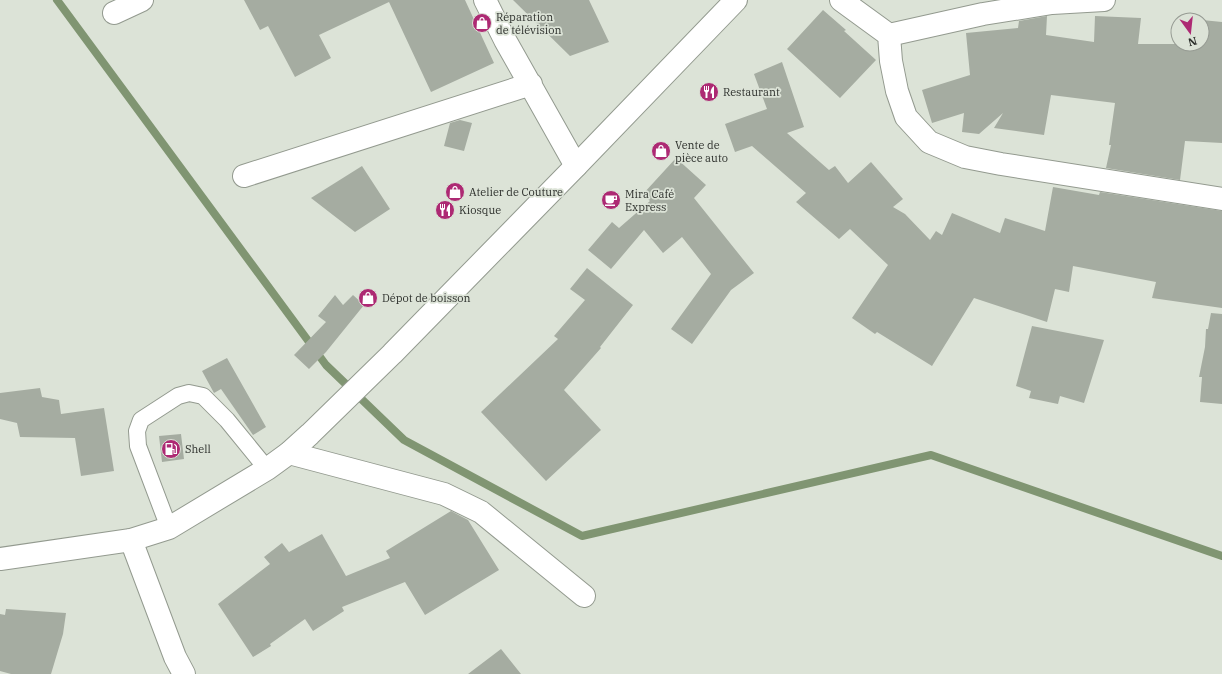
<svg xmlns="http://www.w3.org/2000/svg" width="1222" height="674" viewBox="0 0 1222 674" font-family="'IBM Plex Serif',serif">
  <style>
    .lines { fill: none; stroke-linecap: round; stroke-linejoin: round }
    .stream { stroke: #809572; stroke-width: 8 }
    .building { fill: #a5aca1 }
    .service-casing { stroke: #939a8f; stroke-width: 18 }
    .minor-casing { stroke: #939a8f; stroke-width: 24 }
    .tertiary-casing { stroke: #939a8f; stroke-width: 24 }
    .service { stroke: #fff; stroke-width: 16 }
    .minor { stroke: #fff; stroke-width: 22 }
    .tertiary { stroke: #fff; stroke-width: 22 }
    .labels { text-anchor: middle; stroke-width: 3.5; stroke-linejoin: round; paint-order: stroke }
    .poi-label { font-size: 11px; fill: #2d302c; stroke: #dce3d7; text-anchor: start }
  </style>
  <rect width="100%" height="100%" fill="#dce3d7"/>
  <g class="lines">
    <path class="stream" d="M57,0L326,365L404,440L582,536L931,455L1222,556"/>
  </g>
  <path class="building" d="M244,0H465L494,63L431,92L389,2L319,35L331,58L295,77L268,26L260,30Z
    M513,0H589L609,42L570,56Z
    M823,10L846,30L844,31L876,60L840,98L787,49Z
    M1047,16L1046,35L1094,42L1095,16L1141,18L1138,44H1202V20L1222,22V143L1185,141L1180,180L1106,168L1111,145H1109L1115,103L1051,95L1044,135L994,128L1003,113L979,134L962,132L964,113L932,123L922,90L970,75L966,33L1018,28L1019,21Z
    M782,62L804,127L787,133L829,170L835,166L848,183L871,162L903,199L893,207L905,214L930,240L936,231L942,235L952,213L1000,233L1005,218L1045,231L1053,187L1099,195L1100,192L1222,211V308L1152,298L1156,282L1073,266L1069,292L1055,289L1047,322L974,298L932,366L877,332L875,334L852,318L888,265L850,229L839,239L796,202L806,193L752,146L735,152L725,124L767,109L754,74Z
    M460,120L472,123L464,151L444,146L450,123Z
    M676,158L706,185L694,198L754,273L731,290L692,344L671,329L711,274L682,237L663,253L644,230L611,269L588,250L612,222L619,228L650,201L643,194Z
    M362,166L390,209L355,232L311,198Z
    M587,268L633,305L600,347L601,348L564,390L601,430L546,481L481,412L558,339L554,336L585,300L570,289Z
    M335,295L343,305L353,295L364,305L326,352L309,369L294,355L326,322L318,316Z
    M1211,313L1222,314V404L1200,402L1202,377H1199L1205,347L1206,329H1208Z
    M1032,326L1104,340L1084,403L1060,396L1058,404L1029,398L1031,391L1016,386Z
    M227,358L266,427L253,435L221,389L214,393L202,371Z
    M40,388L42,397L59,400L61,414L104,408L114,471L81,476L75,438L20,437L17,423L0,419V393Z
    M181,434L184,459L162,462L159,436Z
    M451,511L468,520L499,570L425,615L405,582L342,607L344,611L313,631L305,619L270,644L271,646L253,657L218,604L270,564L264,557L282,543L289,552L322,534L346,576L390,558L386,551Z
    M6,609L66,613L63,634L51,674H11L0,671V614L5,615Z
    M501,649L521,674H468Z"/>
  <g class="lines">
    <g class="service-casing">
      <path id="service" d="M169,528L138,446L137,431L141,420L178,396L189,393L203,396L227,420L267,469"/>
    </g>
    <g class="minor-casing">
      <path id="minor" d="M485,0L505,40L576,166
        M841,0L889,35L983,14L1052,3L1104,0
        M114,13L142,0
        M889,35L891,61L897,91L906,117L929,142L965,157L1001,164L1222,199
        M244,176L531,84
        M289,453L444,494L481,512L584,596
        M131,540L175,657L184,674"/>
    </g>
    <g class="tertiary-casing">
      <path id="tertiary" d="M0,559L131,540L169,528L267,469L289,453L310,434L392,354L576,166L736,0"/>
    </g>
    <use href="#service" class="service"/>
    <use href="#minor" class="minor"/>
    <use href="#tertiary" class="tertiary"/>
  </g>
  <defs>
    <g id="shop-disc" transform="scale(1)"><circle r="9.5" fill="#ad2973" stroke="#dce3d7"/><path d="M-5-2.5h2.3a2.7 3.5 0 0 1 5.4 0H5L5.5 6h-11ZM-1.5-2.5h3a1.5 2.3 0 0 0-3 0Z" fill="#fff"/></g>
    <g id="restaurant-disc" transform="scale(1)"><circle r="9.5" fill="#ad2973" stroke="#dce3d7"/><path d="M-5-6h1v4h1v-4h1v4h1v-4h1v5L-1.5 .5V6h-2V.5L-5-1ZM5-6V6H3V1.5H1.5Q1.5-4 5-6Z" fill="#fff"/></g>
    <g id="cafe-disc" transform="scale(1)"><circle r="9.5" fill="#ad2973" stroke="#dce3d7"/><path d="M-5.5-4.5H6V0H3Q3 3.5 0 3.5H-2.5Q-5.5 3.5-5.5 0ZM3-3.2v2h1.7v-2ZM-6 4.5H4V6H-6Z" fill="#fff"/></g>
    <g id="fuel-disc" transform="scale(1)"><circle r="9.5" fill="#ad2973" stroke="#dce3d7"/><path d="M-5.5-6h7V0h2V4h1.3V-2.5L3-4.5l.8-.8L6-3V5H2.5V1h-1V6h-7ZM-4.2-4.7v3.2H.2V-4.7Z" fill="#fff"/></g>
  </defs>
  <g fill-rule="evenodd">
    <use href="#shop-disc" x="482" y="23"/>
    <use href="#restaurant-disc" x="709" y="92"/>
    <use href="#shop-disc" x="661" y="151"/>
    <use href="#shop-disc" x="455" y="192"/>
    <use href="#cafe-disc" x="611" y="200"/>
    <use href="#restaurant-disc" x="445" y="210"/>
    <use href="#shop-disc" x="368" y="298"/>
    <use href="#fuel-disc" x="171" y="449"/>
  </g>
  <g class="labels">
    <g class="poi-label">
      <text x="496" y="21">Réparation<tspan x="496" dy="13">de télévision</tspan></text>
      <text x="723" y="96">Restaurant</text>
      <text x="675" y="149">Vente de<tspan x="675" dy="13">pièce auto</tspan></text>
      <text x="469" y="196">Atelier de Couture</text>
      <text x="625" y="198">Mira Café<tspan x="625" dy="13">Express</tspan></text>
      <text x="459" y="214">Kiosque</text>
      <text x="382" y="302">Dépot de boisson</text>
      <text x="185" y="453">Shell</text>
    </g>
  </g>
  <g transform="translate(1190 32) rotate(165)"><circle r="19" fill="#dce3d7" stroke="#969b93"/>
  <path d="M0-3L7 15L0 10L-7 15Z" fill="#ad2973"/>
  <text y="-6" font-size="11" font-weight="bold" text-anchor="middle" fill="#2d302c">N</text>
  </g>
</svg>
